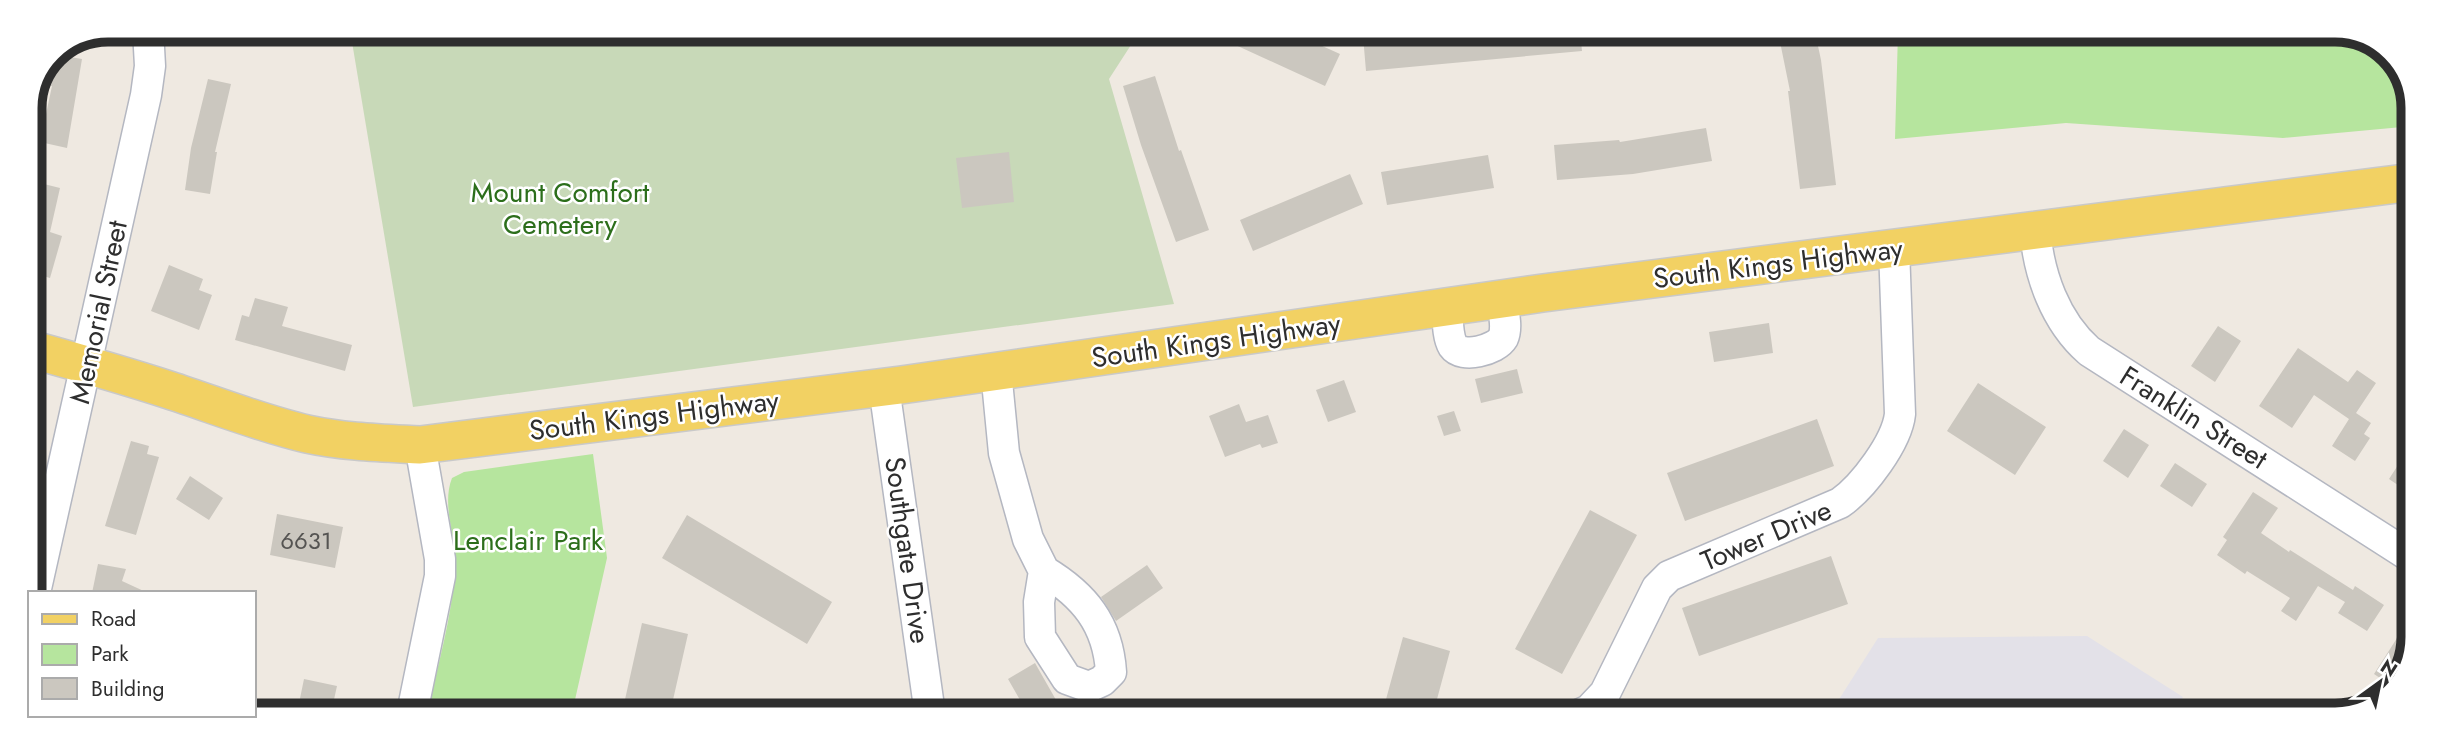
<svg xmlns="http://www.w3.org/2000/svg" width="2443" height="745" viewBox="0 0 2443 745" font-family="Jost,sans-serif">
  <style>
    .industrial { fill: #e3e1e8 }
    .green { fill: #b6e59e }
    .cemetery { fill: #c8d9b8 }
    .building { fill: #cbc7bf }
    .lines { fill: none; stroke-linecap: round; stroke-linejoin: round }
    .minor-casing { stroke: #b4b7c1; stroke-width: 33 }
    .major-casing { stroke: #c9c9c9; stroke-width: 40 }
    .minor { stroke: #fff; stroke-width: 30 }
    .major { stroke: #f2d163; stroke-width: 37 }
    .labels { text-anchor: middle; stroke-width: 5; stroke-linejoin: round; paint-order: stroke }
    .number-label { font-size: 24px; fill: #555452 }
    .park-label { font-size: 28px; fill: #2c6e1b; stroke: #fff }
    .street-label { font-size: 28px; fill: #2e2e2e; stroke: #fff }
    .rim { fill: none; stroke: #2e2e2e; stroke-width: 9 }
  </style>
  <rect width="100%" height="100%" fill="#efe9e1"/>
  <path class="industrial" d="M2087,636L2183,697L2173,715H1829L1878,638Z"/>
  <path class="green" d="M1898,32L2356,33L2394,57L2413,103V126L2283,138L2066,123L1895,139Z
    M593,454L607,558L572,713H427C438,665 452,617 455,569C457,539 441,506 452,478L464,472Z"/>
  <path class="cemetery" d="M350,30L1140,31L1109,79L1174,304L413,407Z"/>
  <path class="building" d="M1205,31H1289L1340,54L1325,86Z
    M1415,31L1580,32L1582,51L1366,71L1363,36Z
    M1778,32H1815L1821,60L1836,185L1800,189L1788,91H1790Z
    M52,54L82,59L67,148L40,142L52,86L40,84Z
    M1155,76L1179,151L1181,150L1209,230L1176,242L1141,145L1123,86Z
    M208,79L231,84L215,152H217L210,194L185,190L191,148Z
    M1706,128L1712,161L1633,174L1557,180L1554,145L1619,140L1620,142Z
    M1009,152L1014,202L962,208L956,158Z
    M1488,155L1494,188L1387,205L1381,172Z
    M1350,174L1363,204L1253,251L1240,220Z
    M36,182L60,188L50,232L62,236L50,278L30,272V208Z
    M169,265L203,279L199,290L212,295L199,330L151,311Z
    M255,298L288,307L282,326L352,345L345,371L235,340L242,315L249,317Z
    M1769,323L1773,353L1714,362L1709,332Z
    M2218,326L2241,341L2215,382L2191,366Z
    M2298,348L2348,382L2357,370L2376,383L2356,413L2371,423L2364,434L2370,438L2355,461L2332,446L2349,419L2314,395L2292,428L2259,406Z
    M1517,369L1523,393L1481,403L1475,379Z
    M1344,380L1356,412L1328,422L1316,390Z
    M1978,383L2046,427L2015,475L1947,431Z
    M1239,404L1246,422L1268,415L1278,443L1262,448L1260,444L1225,457L1209,416Z
    M1454,411L1461,431L1444,436L1437,416Z
    M1817,419L1834,466L1685,521L1667,473Z
    M2124,429L2149,445L2128,478L2103,461Z
    M131,441L149,446L147,454L159,457L136,535L105,526Z
    M2411,445V494L2389,479Z
    M2175,463L2207,484L2192,507L2160,486Z
    M190,476L223,498L209,520L176,499Z
    M2253,492L2278,508L2261,533L2289,552L2290,550L2353,590L2355,586L2384,605L2367,631L2338,613L2345,602L2318,586L2296,621L2281,611L2290,598L2247,571L2245,574L2217,555L2227,540L2223,537Z
    M1590,510L1637,535L1562,674L1515,649Z
    M277,514L343,527L335,568L270,555Z
    M687,515L832,602L807,644L662,558Z
    M1831,556L1848,604L1699,656L1682,608Z
    M98,564L126,569L122,581L148,593H92Z
    M1147,565L1163,588L1116,621L1101,597Z
    M642,623L688,634L670,713H622Z
    M2399,635L2411,642L2410,658L2392,686L2374,674Z
    M1403,637L1450,651L1433,714H1382Z
    M1035,663L1064,714H1028L1008,679Z
    M304,679L337,686L331,713H297Z"/>
  <g class="lines">
    <g class="minor-casing">
      <path id="minor" d="M2035,231C2039,275 2055,321 2089,351L2411,557
        M1447,307C1448,318 1447,336 1453,346C1462,359 1496,350 1503,338C1508,327 1503,311 1502,299
        M996,371L1004,453L1028,539L1044,571L1039,602L1040,637L1067,679L1089,687L1102,681L1111,672C1108,624 1084,595 1044,571
        M884,387L930,714
        M35,593L146,95L150,66L148,30
        M412,713L440,576V559L420,445
        M1580,714L1589,710L1605,693L1657,588L1669,576L1840,503C1863,487 1897,442 1900,414L1894,248"/>
    </g>
    <g class="major-casing">
      <path id="major" d="M30,349C77,362 123,375 169,390C215,405 260,423 307,434C344,442 382,443 420,445L901,385L1543,293L2413,182"/>
    </g>
    <use href="#minor" class="minor"/>
    <use href="#major" class="major"/>
  </g>
  <g class="labels">
    <g class="number-label">
      <text x="306" y="549">6631</text>
    </g>
    <g class="park-label">
      <text x="560" y="202">Mount Comfort<tspan x="560" dy="32">Cemetery</tspan></text>
      <text x="528" y="550">Lenclair Park</text>
    </g>
    <g class="street-label">
      <text transform="translate(1778 263) rotate(-7)" y="10">South Kings Highway</text>
      <text transform="translate(98 312) rotate(-78)" y="10">Memorial Street</text>
      <text transform="translate(1216 340) rotate(-8)" y="10">South Kings Highway</text>
      <text transform="translate(654 415) rotate(-7)" y="10">South Kings Highway</text>
      <text transform="translate(2194 417) rotate(32)" y="10">Franklin Street</text>
      <text transform="translate(1766 535) rotate(-23)" y="10">Tower Drive</text>
      <text transform="translate(908 550) rotate(82)" y="10">Southgate Drive</text>
    </g>
  </g>
  <path d="M0 0H2443V745H0ZM108 42H2335A66 66 0 0 1 2401 108V637A66 66 0 0 1 2335 703H108A66 66 0 0 1 42 637V108A66 66 0 0 1 108 42Z" fill="#fff" fill-rule="evenodd"/>
  <path class="rim" d="M108 42H2335A66 66 0 0 1 2401 108V637A66 66 0 0 1 2335 703H108A66 66 0 0 1 42 637V108A66 66 0 0 1 108 42Z"/>
  <rect x="28" y="591" width="228" height="126" fill="#ffffff" stroke="#ababab" stroke-width="2"/>
  <rect x="42" y="614" width="35" height="10" fill="#f2d163" stroke="#ababab" stroke-width="2"/>
  <text x="91" y="626" font-size="21" fill="#2e2e2e">Road</text>
  <rect x="42" y="644" width="35" height="21" fill="#b6e59e" stroke="#ababab" stroke-width="2"/>
  <text x="91" y="661" font-size="21" fill="#2e2e2e">Park</text>
  <rect x="42" y="678" width="35" height="21" fill="#cbc7bf" stroke="#ababab" stroke-width="2"/>
  <text x="91" y="696" font-size="21" fill="#2e2e2e">Building</text>
  <g transform="translate(2380 682) rotate(33)" stroke="#ffffff" stroke-width="5" paint-order="stroke">
  <path d="M0-5L12 26L0 18L-12 26Z" fill="#2e2e2e"/>
  <text y="-10" font-size="19" font-weight="bold" text-anchor="middle" fill="#2e2e2e">N</text>
  </g>
</svg>
